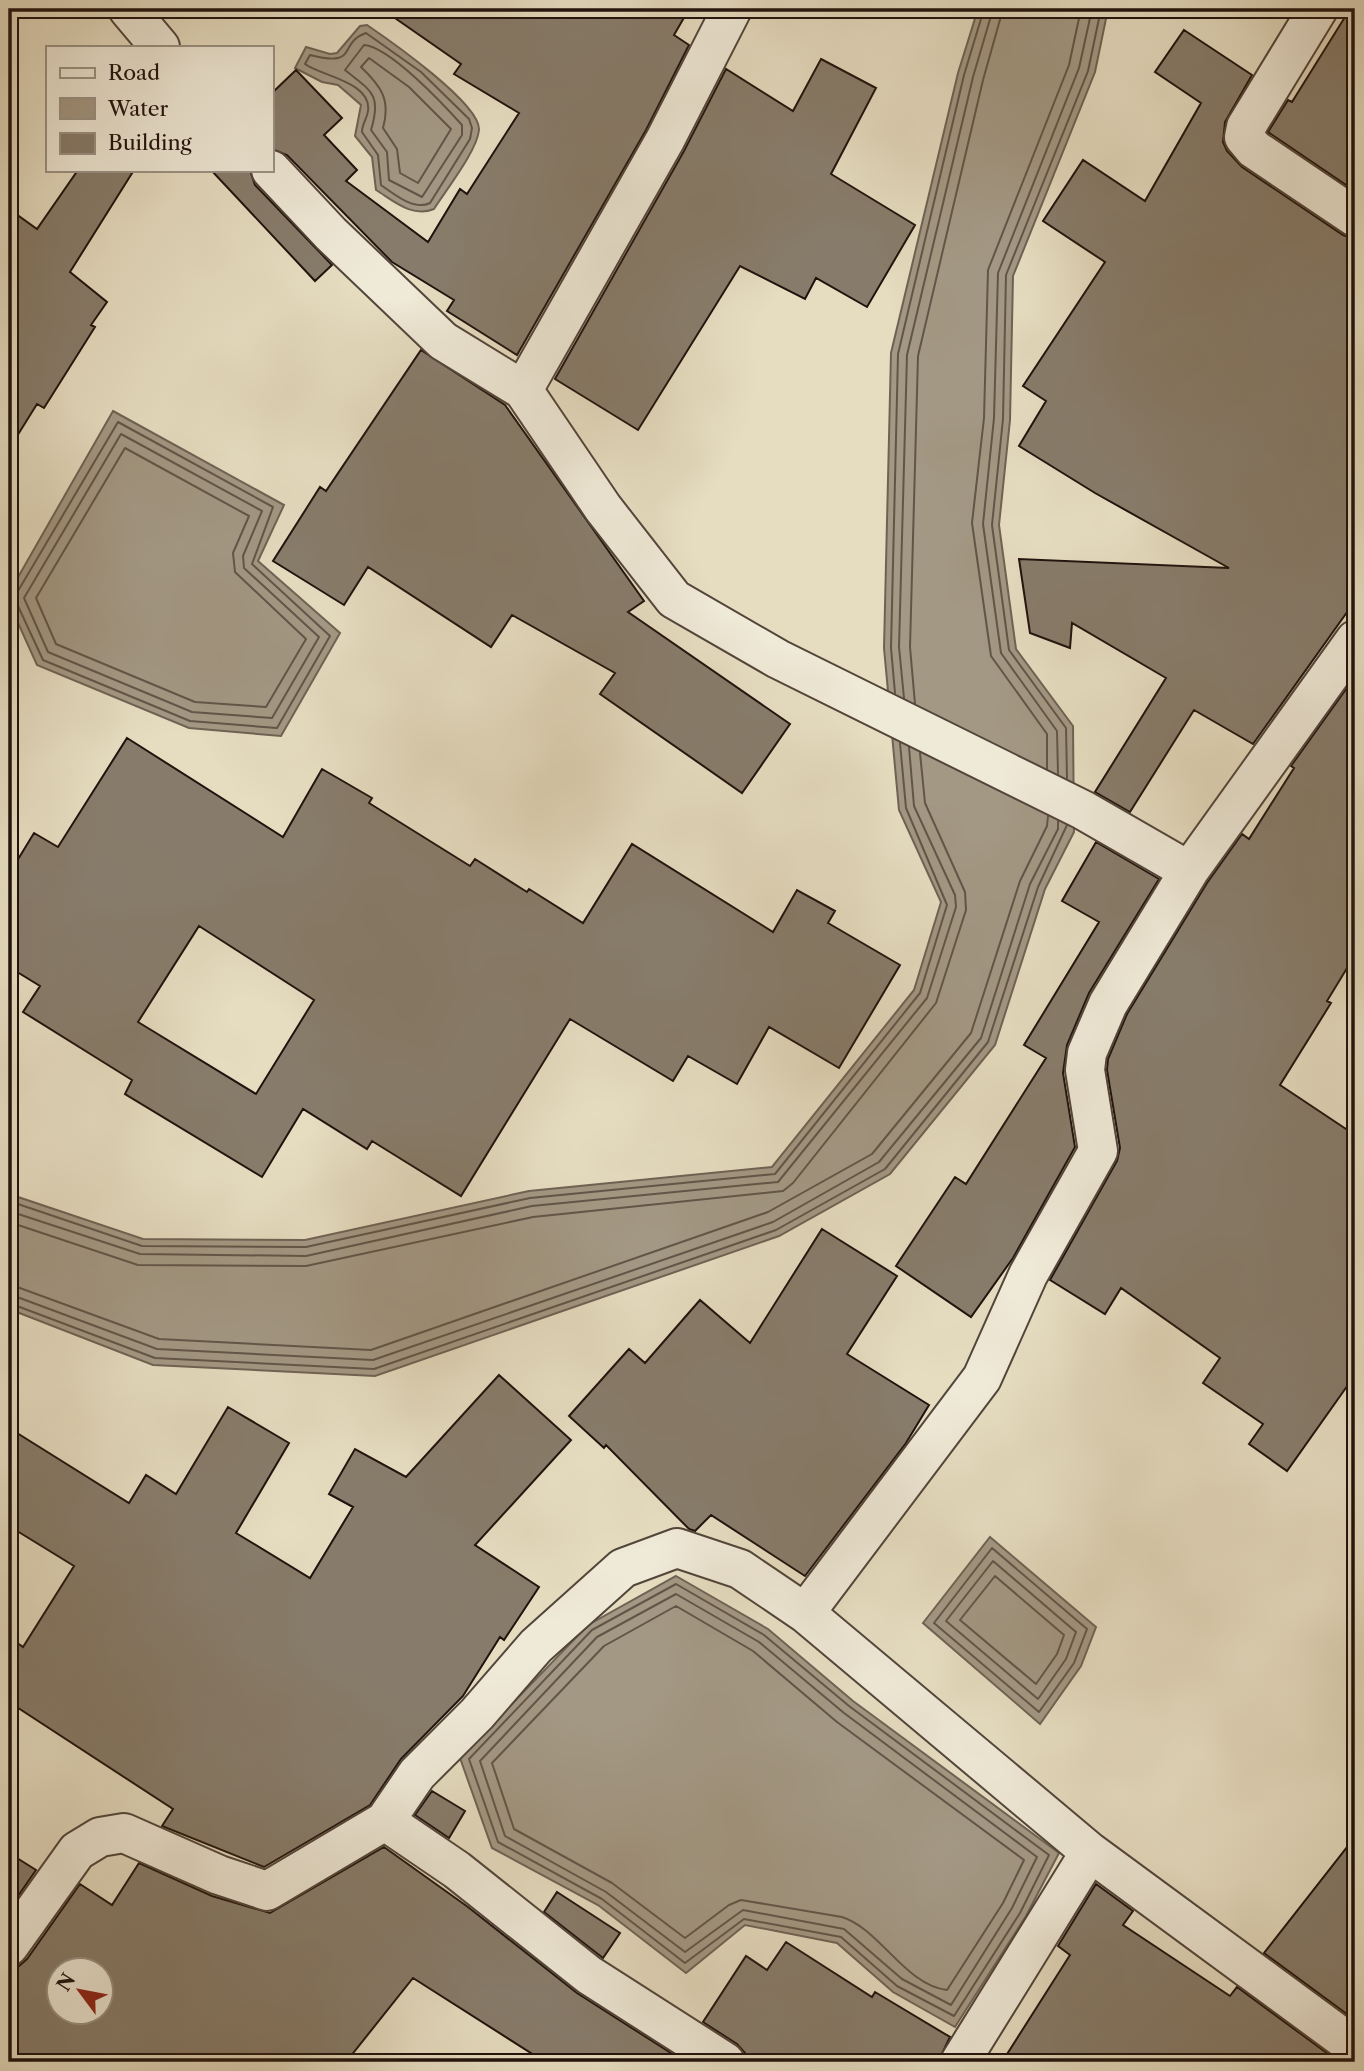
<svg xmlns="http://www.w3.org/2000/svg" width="1364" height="2071" viewBox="0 0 1364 2071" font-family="'Libre Caslon Text',serif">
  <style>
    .water { fill: #a39884; stroke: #6f6254; stroke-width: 2 }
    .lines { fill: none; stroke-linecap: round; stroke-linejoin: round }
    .shore { stroke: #625548; stroke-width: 2 }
    .building { fill: #877c6b; stroke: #20120d; stroke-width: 2; fill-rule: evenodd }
    .minor-casing { stroke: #52453a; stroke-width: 42 }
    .minor { stroke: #efe9d7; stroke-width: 38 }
  </style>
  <rect width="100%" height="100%" fill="#e6ddc1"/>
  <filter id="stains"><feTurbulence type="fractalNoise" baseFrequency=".00286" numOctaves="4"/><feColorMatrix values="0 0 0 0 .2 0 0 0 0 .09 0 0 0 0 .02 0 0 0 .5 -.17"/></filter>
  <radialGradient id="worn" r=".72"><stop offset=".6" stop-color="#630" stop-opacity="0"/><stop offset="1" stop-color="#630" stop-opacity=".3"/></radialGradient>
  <path class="water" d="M978,9H1108L1095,72L1013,276L1010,420L999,525L1016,649L1073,726L1074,832L1045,889L995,1045L890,1174L779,1236L375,1376L153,1365L9,1309V1194L143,1239L305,1240L529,1191L772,1167L914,990L941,902L899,810L884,648L891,353L958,73Z
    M367,25C389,40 481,104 479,130C477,151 446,190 434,209C412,218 394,201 376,190L372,157L355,136L361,105L338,85L322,82L295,68L306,47L330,54L337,53L360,26Z
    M113,411L284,505L258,561L340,633L281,736L189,728L37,665L9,603V593Z
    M990,1537L1096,1627L1081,1666L1040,1724L923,1623Z
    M676,1576L768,1629L853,1701L1059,1853L1026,1916L955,2027L893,1992L837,1943L745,1925L686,1973L598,1905L492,1848L460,1758L588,1625Z"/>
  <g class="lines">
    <path class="shore" d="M366,33L421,72L469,119L472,128L470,139L430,203C414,211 394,194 381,185L378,155L362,132C362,124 367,119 368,111C372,82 321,76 305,64L310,55C360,68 337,43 366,33Z
      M364,45C390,47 444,105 462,125V135L422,197L389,180L387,152L371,130C382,94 371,91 345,70Z
      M369,58L409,87L451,129L418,183L400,173L397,149L383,128C391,100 381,86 361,67Z
      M121,434L262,511L243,556L244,568L319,637L272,718L192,712L48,652L24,598Z
      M125,448L249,516L233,553L235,572L306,639L266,707L195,702L56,644L36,598Z
      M9,595L18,591L118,422L273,507L252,564L330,636L277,728L190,721L43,660L18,606L9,603
      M895,693L891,648L898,354L964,75L984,9
      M904,698L899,647L907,355L973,77L993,9
      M915,704L910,647L918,356L983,80L1003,9
      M1047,769V734L991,656L972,523L984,418L988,270L1069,65L1081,9
      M1058,774L1057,731L1001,653L983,524L994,418L998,273L1079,68L1092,9
      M1067,778L1066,728L1009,650L992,525L1003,419L1006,275L1088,71L1101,9
      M9,1201L142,1246L306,1247L530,1198L775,1174L920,993L947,905L906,808L900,743
      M9,1211L140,1254L306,1256L532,1206L778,1182L927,998L956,907L955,895L914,806L909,747
      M9,1222L138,1265L306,1266L533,1217L783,1191L793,1183L936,1003L966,910L965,892L925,803L920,753
      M9,1284L159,1339L371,1350L768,1212L872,1154L971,1033L1020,881L1047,826L1048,816
      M9,1294L157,1349L373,1360L773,1222L879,1162L981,1038L1030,884L1058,829V821
      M9,1303L155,1358L374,1369L776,1230L885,1169L988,1042L1038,887L1067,825
      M992,1548L1087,1629L1074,1663L1039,1712L934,1623Z
      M993,1561L1076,1632L1066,1659L1038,1699L946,1621Z
      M995,1576L1064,1635L1057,1654L1036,1684L960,1620Z
      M676,1584L764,1635L849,1706L1049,1855L1020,1913L954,2016L897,1986L841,1937L744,1919L685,1963L602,1899L498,1842L469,1759L592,1630Z
      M676,1594L759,1642L844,1713L1037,1857L1012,1908L951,2005L902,1979L844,1929L743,1910L685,1952L606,1892L505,1836L480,1761L597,1637Z
      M676,1606L753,1651L837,1722L1024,1860L1003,1903L947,1990C905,1985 880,1929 842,1917L741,1900L729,1905L685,1938L612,1883L514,1829L492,1763L604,1646Z"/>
  </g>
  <path class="building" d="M382,9H689L674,35L689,45L646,130L517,355L447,311L454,300L392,262L287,155L271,149V94L296,70L342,118L324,135L357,170L346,181L428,242L460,189L467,194L519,113L454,74L461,64Z
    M1350,9H1355V191L1268,132L1288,100L1292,102Z
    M1184,30L1252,75L1225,122L1223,142L1227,151L1242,167L1343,235L1355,239V601L1253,744L1194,710L1130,812L1095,792L1166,678L1072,623L1070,648L1030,633L1019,559L1229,568L1095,493L1019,446L1046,401L1023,386L1105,262L1043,221L1083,160L1145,201L1201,103L1155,72Z
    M821,59L876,88L831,174L915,225L867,307L816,278L805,299L740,266L638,430L555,379L684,151L726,69L793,111Z
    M78,170H134L70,272L107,302L91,325L95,327L44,408L37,404L9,449V209L37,229Z
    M211,170H250L255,185L332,265L315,281Z
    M421,350L505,405L644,601L628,612L790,724L742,793L600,694L615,673L512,615L491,647L368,567L344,605L273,561L320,487L326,491Z
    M1349,685L1355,689V955L1327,1001L1331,1003L1280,1085L1355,1135V1375L1287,1471L1249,1444L1263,1424L1203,1383L1220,1358L1121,1288L1105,1314L1050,1280L1117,1161L1120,1148L1107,1070L1108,1059L1127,1014L1207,883L1242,834L1249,839L1294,768L1291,766Z
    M127,738L283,837L322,769L372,798L369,803L470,866L475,859L527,892L529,889L583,923L632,844L773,932L797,890L835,911L828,923L900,965L839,1068L769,1027L737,1084L688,1056L673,1081L570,1019L461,1196L372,1141L367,1149L303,1109L262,1177L125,1094L132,1080L23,1012L40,986L9,967V874L34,833L58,847ZM199,926L314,1000L256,1094L138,1022Z
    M1096,842L1159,879L1089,993L1067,1045L1063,1073L1075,1147L1013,1258L971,1317L896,1266L955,1177L966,1184L1046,1058L1024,1045L1099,922L1062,901Z
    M822,1229L897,1276L847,1354L929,1405L906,1443L805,1576L711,1515L695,1531L689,1529L606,1445L604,1448L569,1416L629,1349L645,1363L700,1300L750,1343Z
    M499,1375L571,1440L475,1545L539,1587L504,1640L500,1637L463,1696L401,1759L370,1805L264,1867L162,1826L173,1809L9,1702V1637L23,1647L74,1566L9,1526V1428L129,1503L146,1475L176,1494L228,1407L289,1443L236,1533L310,1578L353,1507L329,1494L355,1449L406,1477Z
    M432,1791L465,1811L449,1838L415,1815Z
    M1355,1837V2020L1264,1953Z
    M384,1847L468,1907L577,1993L685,2062H545L413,1978L346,2062H9V1968L19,1966L27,1959L80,1884L112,1905L139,1863L212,1896L270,1913ZM60,1970H102V2012H60Z
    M9,1853L36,1870L9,1909Z
    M1096,1884L1133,1911L1123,1925L1230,1996L1237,1987L1339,2062H1002L1070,1955L1058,1946Z
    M557,1892L620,1933L603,1958L544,1912Z
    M786,1942L872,1997L875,1992L950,2037L938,2062H747L745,2053L737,2044L703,2022L746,1956L767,1970Z"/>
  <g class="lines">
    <g class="minor-casing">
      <path id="minor" d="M128,9L160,47
        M1318,9L1246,127L1244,137L1254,149L1355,217
        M271,170L331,234L443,341L523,390L603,508L674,599L778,659L1083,810L1189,871
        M523,390L665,140L732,9
        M805,1613L982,1378L1028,1275L1098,1151L1085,1070L1087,1053L1108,1004L1189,871L1355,640
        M385,1821L457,1870L589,1975L725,2062
        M9,1946L77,1851L100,1837L124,1833L219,1875L267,1891L385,1821L417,1774L477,1714L536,1646L623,1568L677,1548L740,1569L805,1613L1090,1852L1355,2047
        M960,2062L1090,1852"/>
    </g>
    <use href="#minor" class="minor"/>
  </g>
  <rect width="1364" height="2071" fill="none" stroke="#e6ddc1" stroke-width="35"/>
  <rect x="10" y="10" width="1343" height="2050" fill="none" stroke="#20120d" stroke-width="3.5"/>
  <rect x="18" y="18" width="1329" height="2036" fill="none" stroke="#20120d" stroke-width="2"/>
  <rect x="46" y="46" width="228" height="126" fill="#efe9d7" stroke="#9c9386" stroke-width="2"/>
  <rect x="60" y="68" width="35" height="10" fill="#efe9d7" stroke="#9c9386" stroke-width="2"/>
  <text x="108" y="80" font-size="21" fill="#20120d">Road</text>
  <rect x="60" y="98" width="35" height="21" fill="#a39884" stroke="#9c9386" stroke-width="2"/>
  <text x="108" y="116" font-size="21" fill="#20120d">Water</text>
  <rect x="60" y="133" width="35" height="21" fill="#877c6b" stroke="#9c9386" stroke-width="2"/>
  <text x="108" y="150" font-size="21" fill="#20120d">Building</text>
  <g transform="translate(80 1991) rotate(302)"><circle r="33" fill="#efe9d7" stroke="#9c9386" stroke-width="2"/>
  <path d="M0-5L12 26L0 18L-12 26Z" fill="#8f2418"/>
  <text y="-10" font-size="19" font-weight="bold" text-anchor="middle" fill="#20120d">N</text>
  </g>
  <rect width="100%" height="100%" filter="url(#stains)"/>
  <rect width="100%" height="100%" fill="url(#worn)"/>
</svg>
